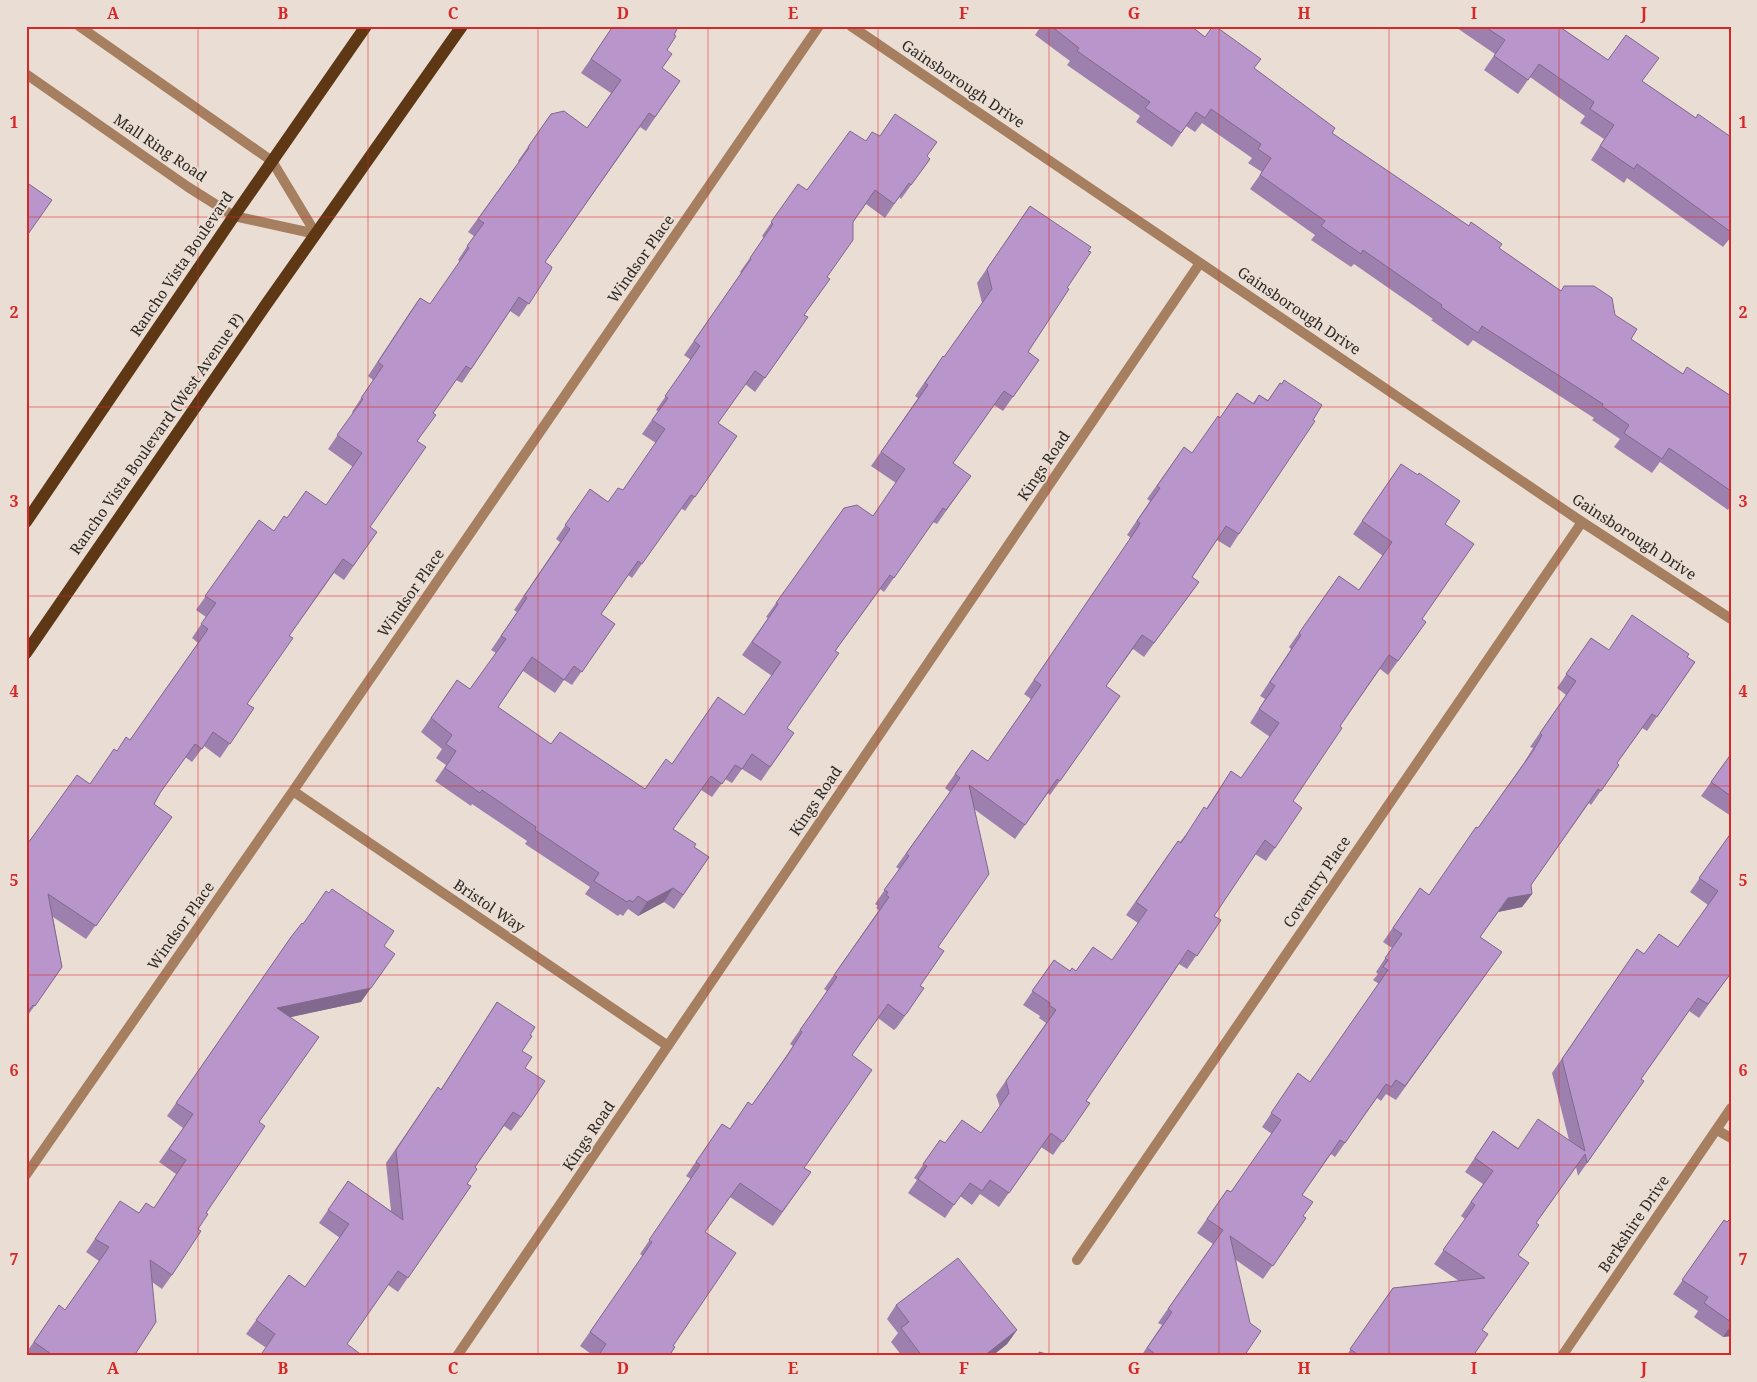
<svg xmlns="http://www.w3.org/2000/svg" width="1757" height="1382" viewBox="0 0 1757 1382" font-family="'Noto Serif',serif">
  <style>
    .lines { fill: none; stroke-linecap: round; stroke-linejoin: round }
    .lane { stroke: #a67f61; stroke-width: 10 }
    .street { stroke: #a67f61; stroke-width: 10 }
    .primary { stroke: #5e3715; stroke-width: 12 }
    .wall { fill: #9e80ae }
    .shaded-wall { fill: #81688d }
    .building { fill: #b895ca; stroke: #81688d }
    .grid { fill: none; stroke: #d62828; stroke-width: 1; stroke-opacity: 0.55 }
    .labels { text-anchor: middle; stroke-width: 4; stroke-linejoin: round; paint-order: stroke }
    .street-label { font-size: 15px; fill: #2d2824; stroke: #eaded4 }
    .neatline { fill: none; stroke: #d62828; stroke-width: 2 }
    .grid-label { font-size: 16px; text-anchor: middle; font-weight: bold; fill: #d62828 }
  </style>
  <rect width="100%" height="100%" fill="#eaded4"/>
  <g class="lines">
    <path class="lane" d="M79,26L272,161L316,234
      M26,74L188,187L234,216L316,234"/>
    <path class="street" d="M851,26L1582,522L1731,619
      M293,791L668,1046
      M1717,1130L1731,1138
      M26,1175L293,791L819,26
      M1077,1260L1582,522
      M457,1356L1200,263
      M1562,1356L1731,1108"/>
    <path class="primary" d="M26,522L234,216L366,26
      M26,653L265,306L462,26"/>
  </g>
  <path class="wall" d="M613,26L674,35L667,50L662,68L680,81L646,131L640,127L545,262L551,270L519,317L510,311L462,383L456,380L433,413L370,527L377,532L344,580L334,573L289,636L247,704L254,708L220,758L204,746L192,762L185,757L160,793L154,804L172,817L86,939L53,917L62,967L26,1018V845L37,831L90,784L117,751L130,740L198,643L192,638L206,617L196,610L259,520L274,531L287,518L326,505L353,467L328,449L353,413L352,412L373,380L368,376L410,312L420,298L430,304L460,262L458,260L474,236L468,232L519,162L518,161L551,114L587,128L611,93L581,73Z
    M1041,26H1191L1205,37L1254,68L1332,133L1561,291L1615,315L1631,339L1683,374L1731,396V505L1728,510L1660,462L1652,473L1614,447L1620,439L1592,420L1594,418L1473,340L1468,346L1431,320L1433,319L1354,264L1351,267L1311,240L1315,235L1250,189L1262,172L1248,163L1252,158L1202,123L1195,132L1186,126L1172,147L1136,122L1140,116L1067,65L1070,61L1035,35Z
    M1454,26H1560V27L1608,60L1642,81L1696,118L1731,137V237L1723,247L1627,178L1624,183L1591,160L1604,139L1580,123L1585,116L1530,77L1518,94L1484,70L1495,54Z
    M880,136L927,156L930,159L901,199L899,197L885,218L866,204L853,222L827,277L804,315L808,317L755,392L745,384L718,423L737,436L685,511L681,508L632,578L628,575L601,614L615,624L572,685L564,680L555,693L523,671L498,707L551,744L645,789L672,764L744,715L772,676L742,655L768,618L766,617L844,508L873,516L896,483L871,466L918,398L915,396L933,370L944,357L982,303L977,283L1030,206L1067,288L1028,352L1039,360L1003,411L994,405L953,463L971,476L937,524L933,522L884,592L880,589L835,651L787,728L794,733L761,781L742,769L732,783L725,779L712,797L701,790L673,829L694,847L709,857L674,909L664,902L638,916L628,909L623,916L620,914L618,916L585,894L590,887L525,844L527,841L472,804L471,806L435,781L446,765L436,758L442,749L421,732L457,680L470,689L496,653L491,650L517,612L514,610L560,542L556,539L590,489L608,502L623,490L656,443L642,434L658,411L656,410L691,360L684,355L741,273L740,272L764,238L762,236L798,184L807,190L866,141Z
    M1280,383L1239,534L1230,548L1217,540L1192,577L1199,582L1144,657L1133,649L1106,686L1120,696L1050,795L1048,793L1015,839L974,809L938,947L920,986L924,988L894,1030L878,1018L852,1055L804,1168L811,1172L773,1226L730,1197L705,1232L673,1346L669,1356H594L580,1346L643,1256L640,1254L691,1179L686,1176L722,1124L730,1129L748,1102L752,1105L793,1046L790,1044L827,991L824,989L879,910L876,908L878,906L875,904L899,869L896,867L950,792L945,788L972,750L988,761L1031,699L1024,694L1129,541L1130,537L1127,535L1150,501L1147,499L1184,447L1192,453L1220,417L1253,403L1259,395L1268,400Z
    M1401,464L1445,524L1422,619L1426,622L1388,675L1380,669L1340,726L1293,801L1275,848L1266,861L1255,854L1214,916L1221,920L1187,969L1179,964L1086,1101L1090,1103L1053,1155L1041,1147L999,1207L980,1194L972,1205L960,1196L945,1218L908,1193L917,1180L914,1178L940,1140L945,1143L981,1133L1000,1107L996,1095L1046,1023L1039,1018L1040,1016L1023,1005L1054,960L1070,971H1076L1112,960L1138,923L1126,915L1178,841L1180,842L1206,809L1231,771L1241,778L1270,737L1250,723L1265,699L1260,696L1291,649L1289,647L1339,576L1359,590L1383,556L1353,534Z
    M1591,638L1609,650L1687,657L1695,662L1647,731L1642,728L1617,763L1619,765L1591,805L1589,803L1531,885L1532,894L1522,907L1498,912L1480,937L1502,952L1396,1100L1386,1094L1381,1101L1377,1098L1335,1157L1331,1154L1302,1195L1303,1216L1306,1218L1263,1279L1236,1260L1244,1356H1141L1162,1325L1158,1323L1213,1244L1197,1233L1227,1190L1231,1192L1272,1134L1262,1127L1298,1073L1310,1082L1379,984L1373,980L1378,974L1376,972L1392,948L1383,942L1420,888L1429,895L1478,828L1523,764L1533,748L1530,747L1566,695L1557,688Z
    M1731,754V816L1701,796Z
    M1731,833V973L1699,1018L1689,1011L1641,1079L1644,1081L1578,1176L1576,1167L1536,1223L1518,1255L1482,1330L1473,1356H1346L1393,1288L1459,1281L1434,1264L1465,1219L1461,1216L1483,1184L1465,1172L1493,1131L1518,1148L1569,1140L1552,1073L1637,949L1644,954L1678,947L1708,905L1690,892Z
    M303,924L384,946L361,1002L290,1017L259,1122L206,1213L198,1229L172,1275L162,1289L152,1282L134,1356H26V1353L59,1305L65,1310L99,1261L86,1252L111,1215L139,1213L154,1208L176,1174L159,1162L183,1128L167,1116L291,937Z
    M497,1002L530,1035L522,1051L525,1068L521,1117L511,1131L504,1126L475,1167L467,1184L471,1186L398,1292L388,1285L347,1344L265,1347L246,1334L289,1275L305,1287L340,1238L319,1223L348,1181L391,1211L386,1163L438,1087L441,1089Z
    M1724,1220L1727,1222L1731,1220V1336L1723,1337L1694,1317L1698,1311L1673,1294Z
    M896,1305L1017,1330L1007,1344L992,1356H902L891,1342L898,1333L887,1319Z"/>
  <path class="shaded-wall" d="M673,888L664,902L638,916L647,902Z
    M1532,894L1522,907L1498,912L1508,898Z
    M371,988L361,1002L268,1022L277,1008Z
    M907,1013L897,1027L894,1030L904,1016Z
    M1731,1325V1336L1723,1337Z
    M1017,1330L1007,1344L992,1356H984Z"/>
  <path class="building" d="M613,26H674L677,29L674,35L676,36L667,50L672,54L662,68L680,81L655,117L649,113L545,262L552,267L551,270L529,304L519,297L471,369L466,366L433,413L436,415L417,441L426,447L370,527L377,532L353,566L343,559L289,636L293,638L247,704L254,708L230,744L213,732L202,749L195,744L160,793L154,804L172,817L96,926L48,894L62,967L35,1006L33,1005L26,1014V846L77,775L90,784L114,749L117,751L126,737L130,740L208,629L201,624L216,603L205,596L259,520L274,531L284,516L287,518L306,491L326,505L362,453L337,435L363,399L361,398L383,366L378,362L420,298L430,304L469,248L467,246L484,223L478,219L529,148L528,147L551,114L564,111L587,128L621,80L591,59Z
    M1051,26H1191L1205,37L1213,26H1215L1261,59L1254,68L1335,128L1332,133L1469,226L1471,222L1502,244L1499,248L1561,291L1564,286H1594L1612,298L1615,315L1637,329L1631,339L1683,374L1687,367L1731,396V491L1669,448L1662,459L1624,433L1629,425L1602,406L1603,404L1482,326L1478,333L1441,307L1442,305L1363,250L1361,254L1321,226L1325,221L1260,175L1271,158L1258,149L1261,144L1211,109L1205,118L1196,112L1181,133L1145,108L1150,102L1077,51L1079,48Z
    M1484,26H1560V27L1608,60L1626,35L1659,58L1642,81L1696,118L1698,114L1731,137V232L1637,164L1634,169L1600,146L1614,125L1590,109L1594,102L1539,64L1528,80L1494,56L1505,40Z
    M895,114L937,142L927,156L930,159L911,185L909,183L894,204L875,190L853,222V240L827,277L830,279L804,315L808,317L765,378L755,371L718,423L737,436L695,497L691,495L642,564L638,561L601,614L615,624L582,672L574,666L564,680L532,657L498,707L551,744L560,732L645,789L666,759L672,764L718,697L744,715L781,662L752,642L778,604L776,603L844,508L857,505L873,516L905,469L881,452L928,385L925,383L943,356L944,357L992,289L987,269L1030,206L1091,247L1088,251L1091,252L1067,288L1069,289L1028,352L1039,360L1013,397L1004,391L953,463L971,476L946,510L943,508L894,578L890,575L835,651L839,653L787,728L794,733L770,767L752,754L742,769L735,765L722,784L711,776L673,829L696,844L694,847L709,857L683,895L673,888L647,902L638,896L633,902L629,900L627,902L594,881L599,873L535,830L536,827L482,790L480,793L445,768L456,751L446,744L452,735L431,718L457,680L470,689L506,639L501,636L527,598L524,596L570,529L565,525L590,489L608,502L618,488L623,490L665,429L652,420L668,398L665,396L700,346L694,341L751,259L750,258L773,224L771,222L798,184L807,190L850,131L866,141L872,132L880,136Z
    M26,182L52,200L26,237Z
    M1284,380L1322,405L1313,420L1315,421L1239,534L1226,526L1192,577L1199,582L1154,643L1142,635L1106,686L1120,696L1060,781L1057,779L1025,825L969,785L989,874L938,947L944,951L920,986L924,988L907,1013L904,1016L888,1004L852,1055L872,1070L804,1168L811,1172L782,1212L740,1183L705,1232L736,1253L673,1346L675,1347L669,1356H604L600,1353L606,1344L590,1332L652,1242L649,1240L700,1165L696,1162L722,1124L730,1129L748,1102L752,1105L787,1056L802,1032L800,1030L837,977L834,975L889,897L886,895L888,892L884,890L909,856L906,854L960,778L955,774L972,750L988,761L1041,685L1034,680L1138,527L1140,523L1137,521L1160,488L1157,486L1184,447L1192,453L1218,416L1220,418L1237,393L1254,404L1259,395L1268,401L1280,383L1282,384Z
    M1401,464L1418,475L1419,473L1460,501L1445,524L1474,544L1422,619L1426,622L1398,661L1389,655L1340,726L1342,728L1293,801L1302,808L1275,848L1265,840L1214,916L1221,920L1197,956L1188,950L1086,1101L1090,1103L1063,1142L1051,1133L1009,1193L990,1180L982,1191L970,1183L954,1205L918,1179L927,1166L923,1164L940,1140L945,1143L962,1120L981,1133L1009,1093L1006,1081L1056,1010L1049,1005L1050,1003L1032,991L1054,960L1070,971L1072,968L1076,971L1093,947L1112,960L1147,910L1136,902L1178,841L1181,843L1204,807L1207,809L1231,771L1241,778L1279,723L1259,709L1275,686L1270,682L1301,635L1299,633L1339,576L1359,590L1392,542L1362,521Z
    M1632,615L1689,654L1687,657L1695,662L1657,717L1652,714L1617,763L1619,765L1601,791L1598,789L1531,885L1532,894L1508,898L1480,937L1502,952L1405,1086L1396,1080L1391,1087L1386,1084L1345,1143L1340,1140L1302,1195L1313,1202L1303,1216L1306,1218L1273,1266L1230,1236L1250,1323L1261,1331L1244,1356H1158L1147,1348L1172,1312L1168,1309L1223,1230L1207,1219L1227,1190L1231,1192L1281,1120L1271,1113L1298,1073L1310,1082L1388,970L1383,967L1388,960L1385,958L1402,934L1393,928L1420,888L1429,895L1476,827L1478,828L1533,751L1542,735L1540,733L1576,681L1566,674L1591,638L1609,650Z
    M1731,754V796L1711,782Z
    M1731,833V973L1708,1004L1698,998L1641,1079L1644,1081L1587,1163L1585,1154L1536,1223L1539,1225L1518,1255L1529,1263L1482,1330L1488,1334L1473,1356H1360L1350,1349L1393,1288L1485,1278L1443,1250L1475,1205L1471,1202L1493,1171L1475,1158L1493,1131L1518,1149L1538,1119L1585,1151L1562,1059L1637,949L1644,954L1659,934L1678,947L1718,891L1699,878Z
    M332,889L394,931L384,946L395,954L371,988L277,1008L319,1037L259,1122L265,1126L206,1213L208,1214L198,1229L201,1231L172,1275L150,1260L156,1322L134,1356H54L34,1342L59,1305L65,1310L109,1247L95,1239L120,1201L139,1213L146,1203L154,1208L186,1160L169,1149L193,1114L176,1103L291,937L302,923L303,924L326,891L329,893Z
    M497,1002L535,1027L530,1035L532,1036L522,1051L532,1057L525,1068L545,1081L521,1117L513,1112L475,1167L477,1169L467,1184L471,1186L408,1278L398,1271L347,1344L363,1356H260L275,1334L256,1320L289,1275L305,1287L349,1224L328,1210L348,1181L403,1220L396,1150L438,1087L441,1090Z
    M1730,1219L1731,1220V1322L1704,1303L1708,1297L1682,1280L1724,1220L1727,1222Z
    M958,1258L1017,1330L984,1356H977L975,1354L973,1356H922L901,1328L909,1322L896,1305Z
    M1039,1352L1054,1356H1039Z"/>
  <path class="grid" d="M198,26V1356M368,26V1356M538,26V1356M708,26V1356M878,26V1356M1049,26V1356M1219,26V1356M1389,26V1356M1559,26V1356M26,217H1731M26,407H1731M26,596H1731M26,786H1731M26,975H1731M26,1165H1731"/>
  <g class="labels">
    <g class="street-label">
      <text transform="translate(963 84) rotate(34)" y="5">Gainsborough Drive</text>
      <text transform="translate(160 148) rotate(34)" y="5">Mall Ring Road</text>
      <text transform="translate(641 259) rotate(-55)" y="5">Windsor Place</text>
      <text transform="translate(182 264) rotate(-56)" y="5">Rancho Vista Boulevard</text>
      <text transform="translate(1299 311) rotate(34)" y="5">Gainsborough Drive</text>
      <text transform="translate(157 434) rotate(-55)" y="5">Rancho Vista Boulevard (West Avenue P)</text>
      <text transform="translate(1044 466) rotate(-56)" y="5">Kings Road</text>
      <text transform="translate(1634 537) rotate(33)" y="5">Gainsborough Drive</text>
      <text transform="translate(411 593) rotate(-55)" y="5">Windsor Place</text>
      <text transform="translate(816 801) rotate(-56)" y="5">Kings Road</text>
      <text transform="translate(1317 882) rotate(-56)" y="5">Coventry Place</text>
      <text transform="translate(489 906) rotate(34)" y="5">Bristol Way</text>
      <text transform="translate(181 926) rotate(-55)" y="5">Windsor Place</text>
      <text transform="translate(589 1136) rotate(-56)" y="5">Kings Road</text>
      <text transform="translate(1634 1224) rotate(-56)" y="5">Berkshire Drive</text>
    </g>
  </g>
  <rect width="1757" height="1382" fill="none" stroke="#eaded4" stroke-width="55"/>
  <rect x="28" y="28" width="1702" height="1326" class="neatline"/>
  <g class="grid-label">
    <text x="113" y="19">A</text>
    <text x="283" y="19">B</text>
    <text x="453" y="19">C</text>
    <text x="623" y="19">D</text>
    <text x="793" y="19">E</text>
    <text x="964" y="19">F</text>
    <text x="1134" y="19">G</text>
    <text x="1304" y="19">H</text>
    <text x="1474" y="19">I</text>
    <text x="1644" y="19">J</text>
    <text x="14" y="128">1</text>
    <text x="1743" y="128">1</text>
    <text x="14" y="318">2</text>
    <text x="1743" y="318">2</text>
    <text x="14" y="507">3</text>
    <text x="1743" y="507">3</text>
    <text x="14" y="697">4</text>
    <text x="1743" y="697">4</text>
    <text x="14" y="886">5</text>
    <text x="1743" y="886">5</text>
    <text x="14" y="1076">6</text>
    <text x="1743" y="1076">6</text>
    <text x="14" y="1265">7</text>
    <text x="1743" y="1265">7</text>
    <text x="113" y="1374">A</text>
    <text x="283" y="1374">B</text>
    <text x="453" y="1374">C</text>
    <text x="623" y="1374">D</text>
    <text x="793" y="1374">E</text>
    <text x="964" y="1374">F</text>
    <text x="1134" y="1374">G</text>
    <text x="1304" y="1374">H</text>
    <text x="1474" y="1374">I</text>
    <text x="1644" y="1374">J</text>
  </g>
</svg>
